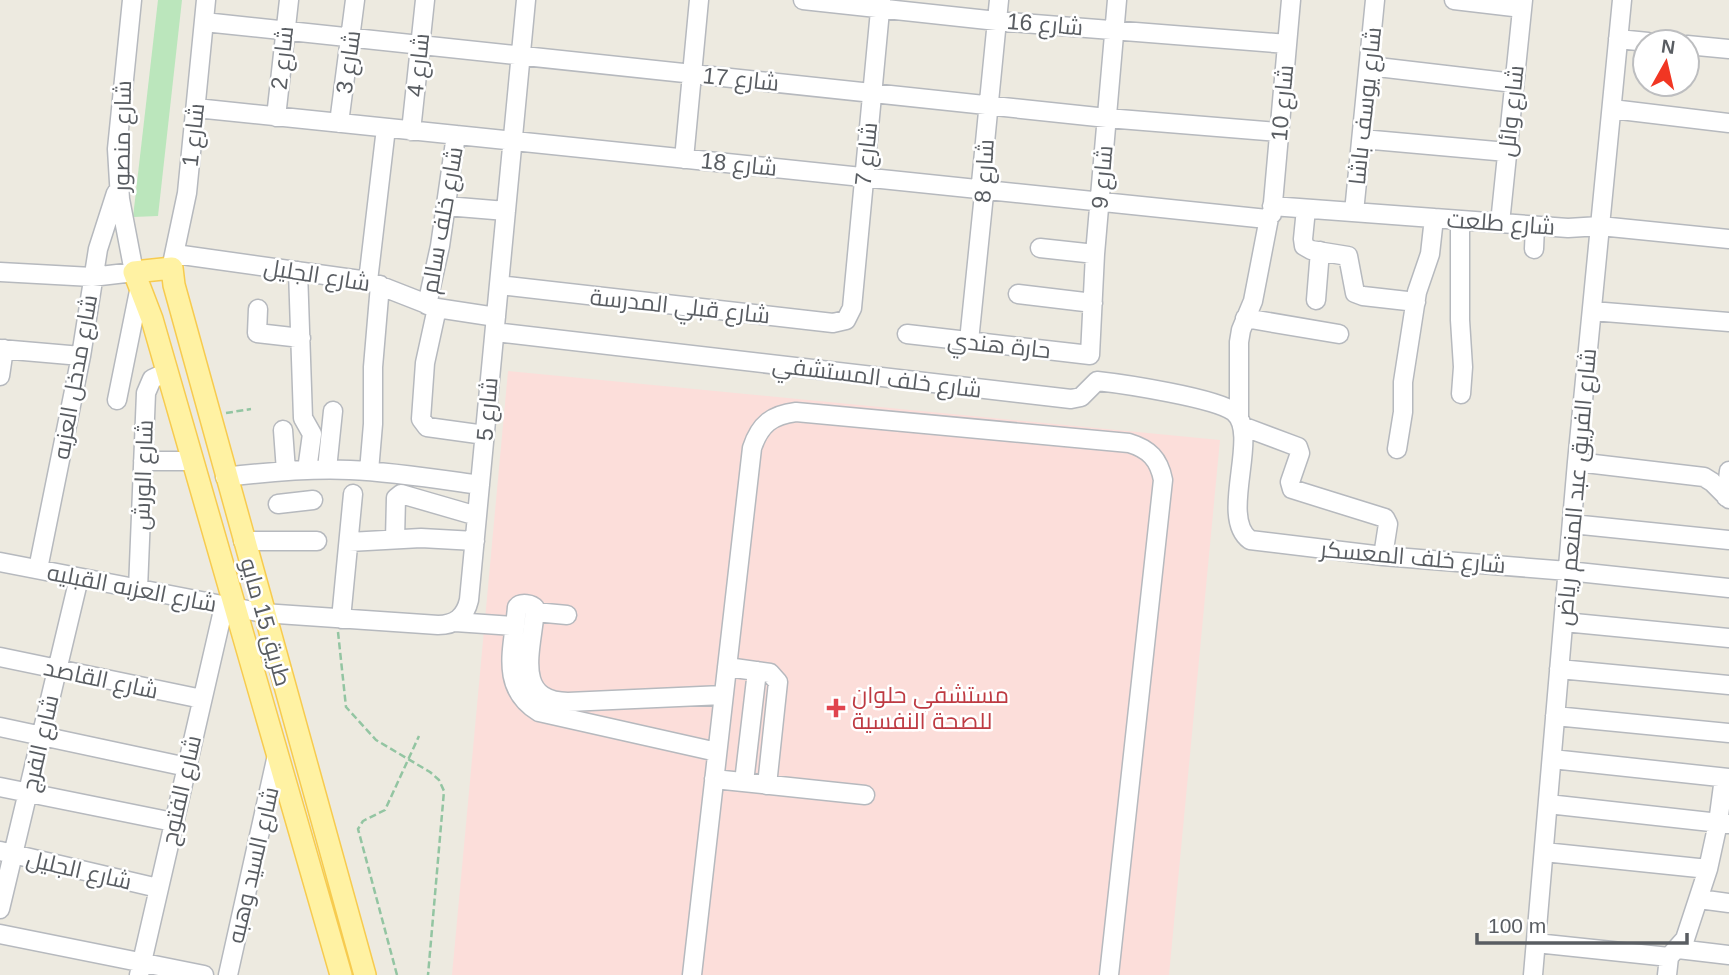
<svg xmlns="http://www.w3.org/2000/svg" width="1729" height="975" viewBox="0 0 1729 975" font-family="Arial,Cairo,sans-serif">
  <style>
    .medical { fill: #fcdeda }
    .green { fill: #bbe6bc }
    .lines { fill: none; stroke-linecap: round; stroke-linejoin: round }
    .minor-casing { stroke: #b6b9be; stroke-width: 21 }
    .major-casing { stroke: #f7cb4f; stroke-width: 24 }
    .path { stroke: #93c5a2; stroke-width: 2.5; stroke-dasharray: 7 3.5; stroke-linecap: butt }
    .minor { stroke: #fff; stroke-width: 18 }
    .major { stroke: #fff2a3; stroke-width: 21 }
    .health-dot { fill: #e0444e; stroke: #fff; stroke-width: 2.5 }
    .labels { text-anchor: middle; stroke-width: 5; stroke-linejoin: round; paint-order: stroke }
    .street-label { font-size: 23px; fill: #595d62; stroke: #fff }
    .health-label { font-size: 23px; fill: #be3a42; stroke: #fff; text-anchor: start }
  </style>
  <rect width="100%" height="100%" fill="#edeae0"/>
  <path class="medical" d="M508,371L1220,440L1169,975H452Z"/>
  <path class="green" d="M158,0H182L158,216L133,217Z"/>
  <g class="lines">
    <g class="minor-casing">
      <path id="minor" d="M803,0L997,21L1287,44
        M1454,0L1522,8
        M204,22L1107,118L1279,132
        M1618,39L1648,42
        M1687,45L1729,49
        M1369,66L1514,83
        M196,108L1267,219L1272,214L1291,0
        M1612,109L1729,123
        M276,117L289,0
        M339,123L355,0
        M411,131L425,0
        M1362,139L1507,152
        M684,159L699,0
        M446,206L506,211
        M1272,206L1568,228L1600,226L1729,239
        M1306,209L1303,239L1304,246L1311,250L1348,256L1355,293L1363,296L1416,302
        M1354,212L1375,0
        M1460,220V320L1463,367L1461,394
        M1500,223L1523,0
        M1040,248L1095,254
        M1534,249L1535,226
        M175,254L368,281L437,308L496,317
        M172,264L187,193L206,0
        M298,271L303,418L312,434L307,470
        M0,272L92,277L134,272L120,199L117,149L132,0
        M368,281L386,128
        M499,285L833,323L846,320L852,308L881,0
        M1018,294L1093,303
        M1316,300L1320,251
        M427,305L440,246L456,135
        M437,308L425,363L421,419L427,427L485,435
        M258,309L257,333L301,338
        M1592,311L1729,322
        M1245,318L1339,334
        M495,332L1071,399L1081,397L1097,381C1124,384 1216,398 1234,412C1261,434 1218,517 1250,540L1383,556L1568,571L1729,588
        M907,334L1090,355L1095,254L1117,0
        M969,341L984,194L981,183L999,0
        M0,349L81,356
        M0,376L4,349
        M117,400L140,286
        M1239,418V342L1241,330L1253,301L1269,218
        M1242,426L1298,447L1300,453L1290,482L1292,489L1385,518L1388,524L1383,556
        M283,430L286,471
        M1397,449L1403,412V382L1417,292L1430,254L1434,218
        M143,461H192
        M1577,462L1704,477L1712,482L1729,499
        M327,469L333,411
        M369,471L373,424V367L380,285
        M225,477C267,472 308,468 350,470C394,472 437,479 480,485
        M1726,497L1729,471
        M278,504L313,500
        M1572,524L1729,540
        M395,539L396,498L401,494L477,516
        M243,541H317
        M349,542L421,538L475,541
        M0,562L263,613L438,625C455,625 465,617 469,600L526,0
        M38,569L81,356L98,249L116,193
        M138,589L146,393L152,379L167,372
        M535,612L567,615
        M341,619L353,494
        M455,622L515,626
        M1564,622L1729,638
        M0,657L202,699
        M727,667L770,673L778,682L767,785
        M1559,669L1729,685
        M1555,716L1729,733
        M0,727L187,767
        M717,752L539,712C498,687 514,647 517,607C521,602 532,604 535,608C533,646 511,701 568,702L723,695
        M1552,759L1729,778
        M714,779L865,795
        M744,782L757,671
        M0,787L173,822
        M1548,804L1729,824
        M0,851L158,888
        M1544,852L1708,869
        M1699,899L1729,903
        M0,909L79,578
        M0,934L204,975
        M1536,943L1669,957
        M1678,949L1729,955
        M139,975L224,606
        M228,975L277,755
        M692,975L752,448C760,424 772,415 796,412L1129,443C1149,449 1159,459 1163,480L1109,975
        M1533,975L1577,462L1622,0
        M1667,975L1669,957L1685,939L1708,869L1718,823L1724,778"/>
    </g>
    <g class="major-casing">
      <path id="major" d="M341,975L152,319L134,272L172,268L174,285L365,975"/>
    </g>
    <path class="path" d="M226,413L251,409
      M338,632L346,707L376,740L430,772L439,780L444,791L428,975
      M397,975L358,829L363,821L385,810L419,736"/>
    <use href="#minor" class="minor"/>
    <use href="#major" class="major"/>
  </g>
  <path class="health-dot" d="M832.5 697.5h7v7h7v7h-7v7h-7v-7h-7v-7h7z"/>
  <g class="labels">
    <g class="street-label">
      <text transform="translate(1045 24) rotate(5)" y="8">شارع 16</text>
      <text transform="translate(282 58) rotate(-84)" y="8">شارع 2</text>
      <text transform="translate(348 62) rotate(-82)" y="8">شارع 3</text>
      <text transform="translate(418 65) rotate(-84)" y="8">شارع 4</text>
      <text transform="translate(741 79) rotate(6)" y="8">شارع 17</text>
      <text transform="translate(1282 103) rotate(-85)" y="8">شارع 10</text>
      <text transform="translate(1365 106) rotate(-84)" y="8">شارع يوسف باشا</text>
      <text transform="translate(1511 111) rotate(-84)" y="8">شارع وائل</text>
      <text transform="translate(193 135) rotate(-84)" y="8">شارع 1</text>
      <text transform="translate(122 136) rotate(-89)" y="8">شارع منصور</text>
      <text transform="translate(866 154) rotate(-84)" y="8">شارع 7</text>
      <text transform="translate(739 164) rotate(6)" y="8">شارع 18</text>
      <text transform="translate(984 171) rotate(-87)" y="8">شارع 8</text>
      <text transform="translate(1102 177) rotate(-85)" y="8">شارع 9</text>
      <text transform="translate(442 220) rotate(-80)" y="8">شارع خلف سالم</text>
      <text transform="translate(1501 223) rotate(4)" y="8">شارع طلعت</text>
      <text transform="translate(317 275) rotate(9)" y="8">شارع الجليل</text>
      <text transform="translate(680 306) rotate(6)" y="8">شارع قبلي المدرسة</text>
      <text transform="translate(999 345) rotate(6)" y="8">حارة هندي</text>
      <text transform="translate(75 377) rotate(-80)" y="8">شارع مدخل العزبه</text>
      <text transform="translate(877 377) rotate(7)" y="8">شارع خلف المستشفي</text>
      <text transform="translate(487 409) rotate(-85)" y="8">شارع 5</text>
      <text transform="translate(143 475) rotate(-88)" y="8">شارع الورش</text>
      <text transform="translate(1576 487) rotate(-85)" y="8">شارع الفريق عبد المنعم رياض</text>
      <text transform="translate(1413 557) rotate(5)" y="8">شارع خلف المعسكر</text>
      <text transform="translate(132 588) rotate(11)" y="8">شارع العزبه القبليه</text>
      <text transform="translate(266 622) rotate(74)" y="8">طريق 15 مايو</text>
      <text transform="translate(101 679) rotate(12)" y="8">شارع القاصد</text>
      <text transform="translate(40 743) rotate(-77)" y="8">شارع الفرج</text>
      <text transform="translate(181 790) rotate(-77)" y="8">شارع الفتوح</text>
      <text transform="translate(253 865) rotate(-77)" y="8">شارع السيد وهبه</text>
      <text transform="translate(79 870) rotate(13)" y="8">شارع الجليل</text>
    </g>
    <g class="health-label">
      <text x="852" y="703">مستشفي حلوان<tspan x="852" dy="26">للصحة النفسية</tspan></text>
    </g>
  </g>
  <g transform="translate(1666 63) rotate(8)"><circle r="33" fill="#ffffff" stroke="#bdbec0" stroke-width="2"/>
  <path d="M0-5L12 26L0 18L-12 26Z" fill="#f13623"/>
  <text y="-10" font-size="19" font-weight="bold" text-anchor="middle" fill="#595d62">N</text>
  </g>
  <path d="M1477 933v10h210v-10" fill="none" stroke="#595d62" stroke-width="3.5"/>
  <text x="1488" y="933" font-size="21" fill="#595d62" stroke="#ffffff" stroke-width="5" paint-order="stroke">100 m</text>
</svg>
